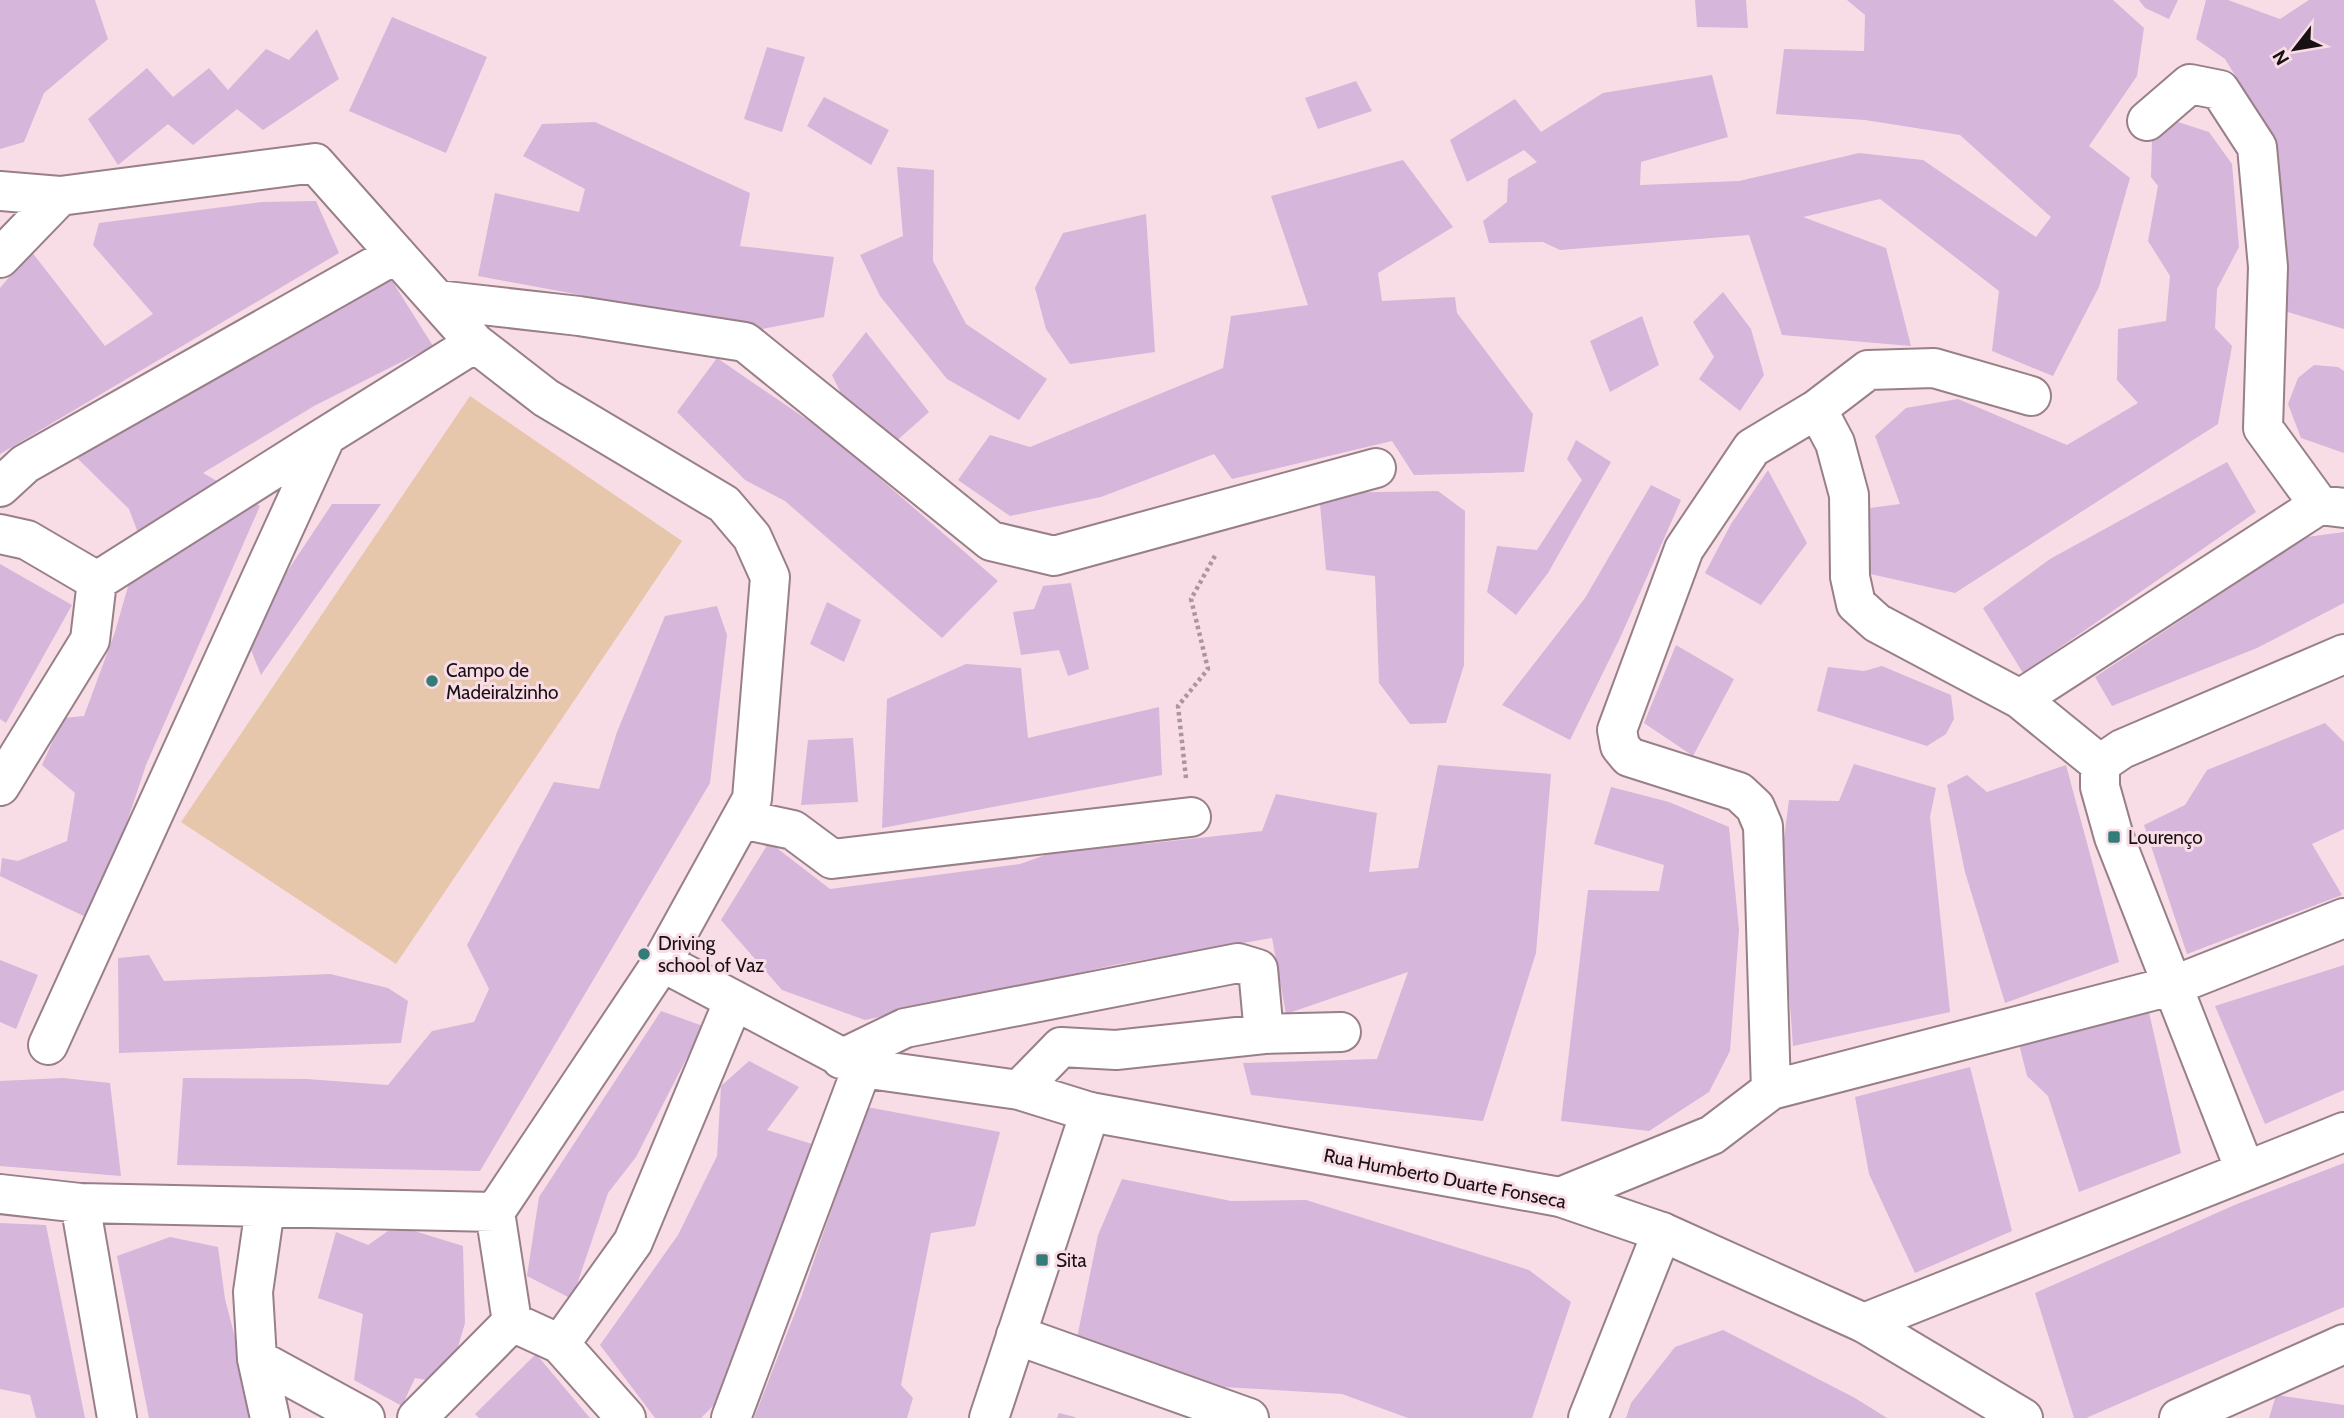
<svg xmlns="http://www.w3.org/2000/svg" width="2344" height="1418" viewBox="0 0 2344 1418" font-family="Cabin,sans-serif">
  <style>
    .pitch { fill: #e7c7ab }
    .building { fill: #d6b6da }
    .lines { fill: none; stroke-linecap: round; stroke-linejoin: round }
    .street-casing { stroke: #987f88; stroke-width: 42 }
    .secondary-casing { stroke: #987f88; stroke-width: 42 }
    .path { stroke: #ab969d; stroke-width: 4.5; stroke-dasharray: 3.5 3.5; stroke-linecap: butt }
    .street { stroke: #fff; stroke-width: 38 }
    .secondary { stroke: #fff; stroke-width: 38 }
    .poi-dot { fill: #347c78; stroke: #f8dde6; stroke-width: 2.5 }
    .labels { text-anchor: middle; stroke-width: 6; stroke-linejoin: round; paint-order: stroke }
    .poi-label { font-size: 19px; fill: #191013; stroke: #f8dde6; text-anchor: start }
    .street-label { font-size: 19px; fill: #191013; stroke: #f8dde6 }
  </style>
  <rect width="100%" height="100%" fill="#f8dde6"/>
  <path class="pitch" d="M470,396L682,541L396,964L181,822Z"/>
  <path class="building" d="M0,0H95L108,39L44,93L24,142L0,149Z
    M1695,0H1746L1748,28L1697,27Z
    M1847,0H2113L2144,28L2137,76L2089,146L2130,178L2099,287L2053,376L1992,351L1999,291L1880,199L1803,217L1886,248L1911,346L1782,335L1749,235L1560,250L1543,242L1489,243L1483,221L1507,202L1508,179L1537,162L1524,150L1467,182L1450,140L1515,99L1541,132L1603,93L1712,75L1728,137L1641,162L1640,185L1739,181L1859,153L1923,160L2036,237L2051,217L1960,135L1865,120L1776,114L1784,49L1864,51L1865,15Z
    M2139,0H2178L2169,19L2145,8Z
    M2206,0H2228L2280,19L2309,0H2344V329L2284,311V219L2275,163L2250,100L2225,59L2196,39Z
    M392,17L487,57L446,153L349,111Z
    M317,29L339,79L263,130L237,109L193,145L168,124L118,165L88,119L147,68L173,97L209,68L228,90L266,49L289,60Z
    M767,47L805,57L782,132L744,119Z
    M1356,81L1372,111L1318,129L1305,98Z
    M824,97L889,130L871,165L807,126Z
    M595,122L750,193L740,246L834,257L824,317L762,329L478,276L495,193L579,212L585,189L523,156L542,124Z
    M2178,122L2209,132L2232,164L2239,247L2217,289L2215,328L2232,346L2218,424L1955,593L1866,573L1870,508L1900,504L1875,436L1906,408L1958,399L2067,445L2138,403L2117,380L2118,329L2166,321L2170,276L2148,241L2158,186L2151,177L2152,141Z
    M1403,160L1453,227L1378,273L1382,301L1455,297L1457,313L1533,414L1524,472L1414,475L1392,441L1232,479L1214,454L1101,497L1010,516L958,480L990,435L1030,447L1223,368L1231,316L1308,305L1271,196Z
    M897,167L934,170L933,261L966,324L1047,379L1019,420L947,379L880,296L860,255L903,236Z
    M316,201L339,253L0,454V288L31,251L105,346L153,314L93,245L99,223L262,202Z
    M1146,214L1155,352L1070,364L1046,329L1035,288L1063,233Z
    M389,276L433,346L314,406L203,473L260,506L146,765L94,921L0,876L2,858L18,861L67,841L75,793L42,765L63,718L84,716L115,632L141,541L129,509L74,455Z
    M1723,292L1751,329L1764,375L1740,411L1699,379L1714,357L1693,322Z
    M1642,316L1659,365L1610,392L1590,341Z
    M866,332L929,412L893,444L849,410L832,375Z
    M717,358L831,436L998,581L942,638L785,501L745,480L677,412Z
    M2314,365L2338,367L2344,371V453L2301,438L2288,404L2298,378Z
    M1576,440L1611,462L1548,573L1516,615L1487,592L1497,546L1537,550L1582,480L1567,459Z
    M2227,462L2256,512L2023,673L1983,608L2050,559Z
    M1768,470L1807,543L1761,605L1705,573L1731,524Z
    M1651,485L1681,500L1620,638L1570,740L1502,705L1585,598Z
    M1438,491L1465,511L1464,665L1446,723L1410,724L1379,683L1375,576L1326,570L1319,493Z
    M332,504H381L261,675L245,635Z
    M2344,532V603L2257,648L2112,706L2095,677L2307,537Z
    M0,564L72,605L6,723L0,719Z
    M1071,583L1089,669L1068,676L1059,650L1021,655L1013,612L1034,609L1043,586Z
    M827,602L861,620L844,662L810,644Z
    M717,606L727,635L710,783L480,1171L177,1165L183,1078L307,1079L388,1085L432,1031L474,1022L489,989L467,945L554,782L599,789L617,732L665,616Z
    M1676,645L1734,679L1693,756L1644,723Z
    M966,664L1021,668L1028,738L1159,707L1162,775L882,828L887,699Z
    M1882,666L1951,695L1954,719L1946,734L1927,746L1817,711L1828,667L1864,671Z
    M2325,723L2344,742V829L2312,844L2342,895L2187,954L2144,825L2185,805L2207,770Z
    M853,738L858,802L801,805L808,740Z
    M1854,764L1936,788L1930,817L1950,1012L1793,1046L1780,870L1789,800L1839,801Z
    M1438,765L1551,774L1536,953L1483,1121L1251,1095L1243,1063L1377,1059L1408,972L1286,1014L1272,938L1119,964L865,1020L782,990L721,920L769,842L830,889L1020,864L1082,842L1144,844L1262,831L1276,794L1377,813L1369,872L1418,868Z
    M2066,765L2119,962L2005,1003L1965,872L1947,785L1967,775L1987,792Z
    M1611,787L1669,802L1729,827L1739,930L1730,1051L1709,1092L1649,1131L1561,1121L1588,890L1659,891L1664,865L1594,844Z
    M149,955L164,981L330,974L388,988L408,1001L401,1043L119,1053L118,958Z
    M0,960L38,975L16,1029L0,1022Z
    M2344,965V1090L2265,1124L2215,1006Z
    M2148,1008L2181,1153L2079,1192L2048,1096L2027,1076L2017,1036Z
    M661,1011L703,1026L636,1157L608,1193L572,1299L527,1276L539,1197Z
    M749,1061L799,1087L767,1130L812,1144L761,1309L731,1388L701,1418H655L600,1345L678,1235L717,1156L721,1086Z
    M1970,1067L2012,1231L1915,1273L1869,1174L1855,1097Z
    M63,1078L110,1083L121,1176L0,1166V1081Z
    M867,1107L1000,1132L975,1226L931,1233L901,1385L913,1398L907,1418H754L802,1295Z
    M2344,1163V1307L2086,1418H2074L2035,1293L2237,1204Z
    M1122,1179L1231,1201L1306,1200L1529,1270L1571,1302L1532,1418H1408L1342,1394L1224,1387L1077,1338L1098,1235Z
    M0,1223L46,1225L85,1418H36L30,1395L0,1389Z
    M411,1230L463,1246L465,1323L447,1384L415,1378L402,1406L354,1380L363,1314L318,1298L336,1232L368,1245L388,1231Z
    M170,1237L218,1247L225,1299L256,1418H149L117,1256Z
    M1723,1330L1855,1398L1887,1418H1626L1631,1403L1675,1347Z
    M536,1354L590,1418H479L475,1414Z
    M2276,1395L2344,1405V1418H2269Z
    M1059,1413L1075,1417V1418H1057Z"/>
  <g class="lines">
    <g class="street-casing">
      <path id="street" d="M2147,121L2190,84L2220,90L2257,147L2268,267L2263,428L2319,505
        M0,191L60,196L315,163L475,343L546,398L724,504L752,537L770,577L752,799L662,962L862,1068L1019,1090L1090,1112
        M0,258L60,196
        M437,300L579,316L745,342L991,541L1054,556L1376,468
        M1817,409L1835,443L1849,495L1850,577L1856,604L1877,623L2020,699L2100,764V787L2114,837L2245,1170
        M0,487L25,464L396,254
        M0,534L27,540L97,581L90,640L0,786
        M97,581L326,436
        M2020,699L2319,505L2344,508
        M2100,764L2122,749L2344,654
        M741,819L793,830L832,859L1191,817
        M48,1045L326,436L475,343
        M841,1059L905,1028L1238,963L1258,969L1264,1034L1341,1032
        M1019,1090L1061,1047L1116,1050L1264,1034
        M1771,1090L1763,826L1755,807L1739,792L1629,757L1620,746L1617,730L1684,549L1752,448L1817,409L1868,370L1934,368L2031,396
        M0,1194L80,1203L495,1212L662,962
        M1560,1197L1712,1135L1771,1090L2175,985L2344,918
        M80,1203L117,1418
        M265,1208L253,1292L257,1359L365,1418
        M495,1212L512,1322L560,1344L626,1418
        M1864,1323L2344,1132
        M1016,1335L1249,1418
        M560,1344L633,1242L734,1000
        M257,1359L270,1418
        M417,1418L512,1322
        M731,1418L862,1068
        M1588,1418L1662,1232
        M2179,1418L2344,1344"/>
    </g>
    <g class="secondary-casing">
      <path id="secondary" d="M989,1418L1090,1112L1560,1197L1662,1232L1864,1323L2023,1418"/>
    </g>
    <path class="path" d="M1186,778L1178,706L1208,669L1191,599L1216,554"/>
    <use href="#street" class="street"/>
    <use href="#secondary" class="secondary"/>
  </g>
  <g class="poi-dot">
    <circle cx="432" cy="681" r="7"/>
    <rect x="2107" y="830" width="14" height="14" rx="3.5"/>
    <circle cx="644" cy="954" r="7"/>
    <rect x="1035" y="1253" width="14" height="14" rx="3.5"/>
  </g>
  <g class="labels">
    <g class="poi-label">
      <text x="446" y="677">Campo de<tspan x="446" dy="22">Madeiralzinho</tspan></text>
      <text x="2128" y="844">Lourenço</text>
      <text x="658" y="950">Driving<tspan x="658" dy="22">school of Vaz</tspan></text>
      <text x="1056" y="1267">Sita</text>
    </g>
    <g class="street-label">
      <text transform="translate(1445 1178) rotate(11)" y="7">Rua Humberto Duarte Fonseca</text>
    </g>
  </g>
  <g transform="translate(2295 49) rotate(239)" stroke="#f8dde6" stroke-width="5" paint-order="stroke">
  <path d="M0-5L12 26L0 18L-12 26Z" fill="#191013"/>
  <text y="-10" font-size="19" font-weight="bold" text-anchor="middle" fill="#191013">N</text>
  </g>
</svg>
